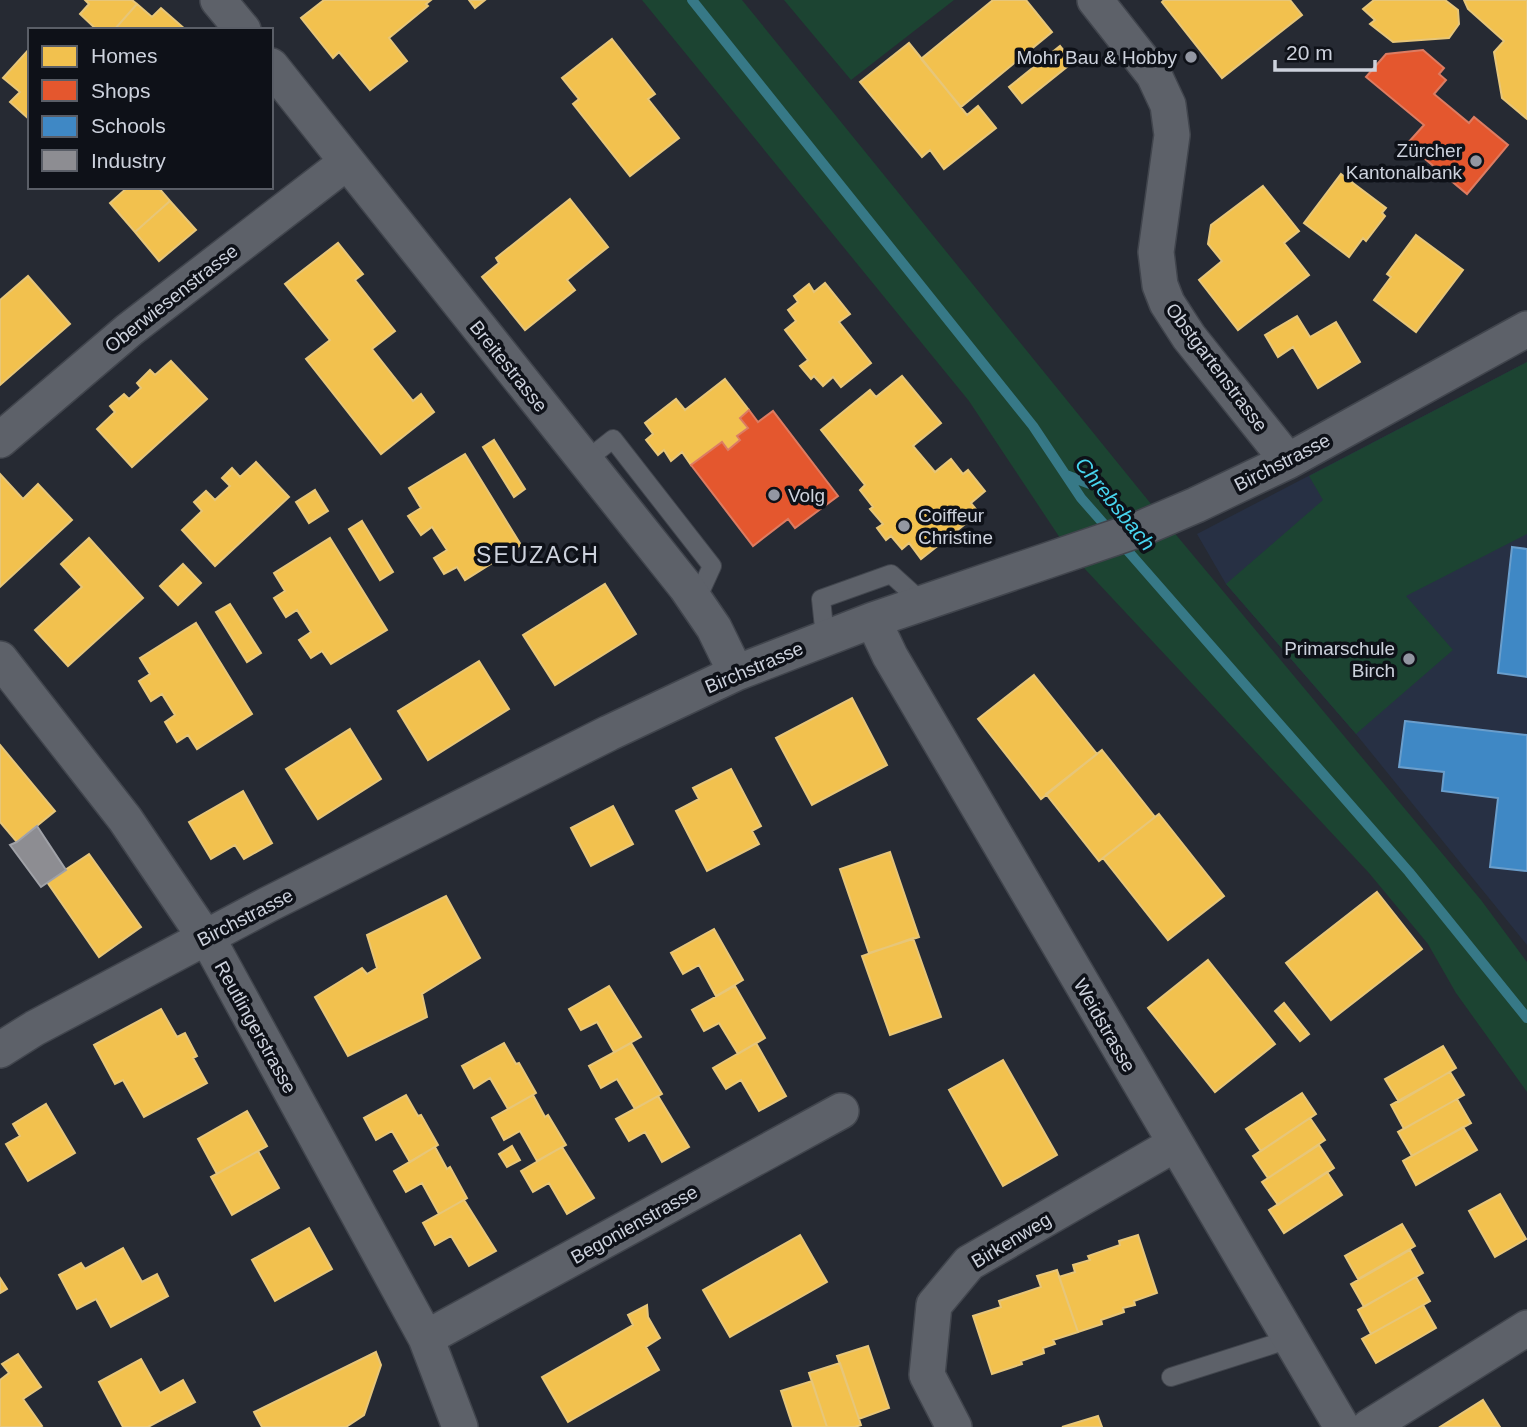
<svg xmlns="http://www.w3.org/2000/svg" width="1527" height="1427" viewBox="0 0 1527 1427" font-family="Helvetica,sans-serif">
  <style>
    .built { fill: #273044 }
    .green { fill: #1c4432 }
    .homes { fill: #f2c14e; stroke: #e7c679; stroke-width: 2 }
    .shops { fill: #e4572e; stroke: #dd7c62; stroke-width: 2 }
    .schools { fill: #3f88c5; stroke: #6a9ecc; stroke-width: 2 }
    .industry { fill: #8d8d92; stroke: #a0a2a8; stroke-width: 2 }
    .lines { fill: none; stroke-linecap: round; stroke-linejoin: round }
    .stream { stroke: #377987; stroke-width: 10 }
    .lane-casing { stroke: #41454d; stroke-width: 20 }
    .street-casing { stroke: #41454d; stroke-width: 38 }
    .lane { stroke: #5d6169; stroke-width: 18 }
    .street { stroke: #5d6169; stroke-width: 35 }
    .poi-dot { fill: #9397a2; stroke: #0e1118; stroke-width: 2.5 }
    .labels { text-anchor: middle; stroke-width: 7; stroke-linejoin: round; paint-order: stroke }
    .poi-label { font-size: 19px; fill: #cdd2dd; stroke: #0e1118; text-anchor: end }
    .street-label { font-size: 19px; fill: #cdd2dd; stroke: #0e1118 }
    .water-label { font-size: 21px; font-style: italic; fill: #47d5ef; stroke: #0e1118 }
    .quarter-label { font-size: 23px; letter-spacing: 2px; fill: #cdd2dd; stroke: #0e1118 }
  </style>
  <rect width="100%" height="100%" fill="#262a33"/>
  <path class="built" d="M1527,362V945L1356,734L1226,584L1197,534Z"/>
  <path class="green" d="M642,0H742L1177,536L1481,900L1527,962V1092L1456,993L1428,944L1369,873L1070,553L969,401Z
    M784,0H954L851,80Z
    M1527,362V534L1406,596L1453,650L1356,734L1226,584L1323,500L1309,476Z"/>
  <path class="homes" d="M85,0H132L137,4L114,30H97L80,14L89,4Z
    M324,0H431L426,4L428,6L389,38L407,61L370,90L339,52L333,58L301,18Z
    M469,0H485L475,8Z
    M993,0H1026L1052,32L961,107L921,59Z
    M1164,0H1290L1302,15L1222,78L1162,2Z
    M1374,0H1445L1458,10L1459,24L1449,38L1393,42L1370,24L1375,20L1363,9Z
    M1464,0H1527V119L1502,98L1494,52L1504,41L1468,9Z
    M137,4L152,17L161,8L186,30H114Z
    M612,39L655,94L648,99L679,138L630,176L573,104L579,99L562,78Z
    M909,43L967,115L978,106L996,128L944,169L930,150L922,157L860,82Z
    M1060,46L1073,62L1022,103L1009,87Z
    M30,48V120L10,102L20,92L3,78Z
    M1341,174L1386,208L1382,213L1385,216L1366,241L1363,238L1349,257L1304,223Z
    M1263,186L1299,231L1284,243L1309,275L1238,330L1199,280L1222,261L1208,244L1211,225Z
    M128,187H158L170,201L135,232L110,203Z
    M570,199L608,247L567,280L575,290L525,330L482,277L499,263L496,258Z
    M170,201L196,230L159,261L135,232Z
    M1416,235L1463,270L1416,332L1374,300L1391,277L1387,274Z
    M338,243L363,274L355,280L395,331L372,349L413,401L421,394L434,412L381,454L306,359L330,340L285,284Z
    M28,276L70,324L0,385V300Z
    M825,283L850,314L839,322L871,363L841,387L833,377L823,386L814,376L811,379L800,366L808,360L785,330L796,321L788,310L798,302L794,296L809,284L814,292Z
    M1297,316L1310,337L1336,322L1360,362L1318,388L1293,347L1278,357L1265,335Z
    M171,361L207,399L132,467L97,429L115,412L110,406L124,394L129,399L141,388L137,383L150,370L155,375Z
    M902,376L941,423L913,446L935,472L951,459L963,474L968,470L985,491L971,503L979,513L921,559L909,543L902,549L891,536L886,540L877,528L883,524L870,509L873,507L860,490L865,485L821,430L870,390L876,397Z
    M725,379L749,410L740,418L748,428L737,436L740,440L728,450L722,442L691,465L682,452L671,461L664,450L658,455L646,440L653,434L645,423L676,399L685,410Z
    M494,440L525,489L514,497L483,447Z
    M465,454L521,545L465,580L457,567L444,574L434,558L447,550L432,527L421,535L408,516L421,508L409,488Z
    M256,462L289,497L215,566L182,530L202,511L194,502L206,491L215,500L230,486L222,478L232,468L240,477Z
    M0,474L23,499L38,484L72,520L0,587Z
    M315,490L328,511L309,523L296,502Z
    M362,521L393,572L380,580L349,529Z
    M89,538L143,598L68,666L35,630L82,587L61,564Z
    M330,538L387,630L331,664L322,651L311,658L299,640L311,632L297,610L286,617L274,598L285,591L274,573Z
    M183,564L201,583L178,605L160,586Z
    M605,584L636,634L555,685L523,635Z
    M230,604L261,653L247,662L216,612Z
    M196,623L252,714L197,749L188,735L177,742L165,722L175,715L162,694L151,701L139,681L150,674L140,658Z
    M479,661L509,709L428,760L398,711Z
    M1034,675L1097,754L1041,799L978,719Z
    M852,698L887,765L812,805L776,738Z
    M350,729L381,779L318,819L286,769Z
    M0,745L55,811L17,842L0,822Z
    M1102,750L1155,817L1099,861L1046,794Z
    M731,769L761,826L752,831L759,844L707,871L676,811L699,799L693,788Z
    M243,791L272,843L244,859L235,845L211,859L189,822Z
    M613,806L633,844L591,866L571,828Z
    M1159,814L1224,896L1168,940L1103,858Z
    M890,852L919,937L869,953L840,869Z
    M89,854L141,927L99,957L47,882Z
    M1377,892L1422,949L1331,1020L1286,963Z
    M446,896L480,958L422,994L427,1017L348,1056L315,997L362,968L367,974L377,968L367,935Z
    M714,929L743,980L716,996L699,965L683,974L671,953Z
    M913,938L941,1017L890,1035L862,956Z
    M1208,960L1275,1044L1215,1092L1148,1008Z
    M609,986L641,1037L614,1052L597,1022L581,1030L569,1009Z
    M735,986L765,1038L738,1054L719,1023L704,1031L692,1010Z
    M1284,1003L1309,1034L1300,1041L1275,1011Z
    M161,1009L177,1037L185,1033L197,1056L193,1058L207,1083L144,1117L123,1080L115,1084L94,1045Z
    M504,1043L516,1064L519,1063L536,1093L508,1109L490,1078L474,1088L462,1066Z
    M631,1043L662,1094L635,1109L617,1079L601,1088L589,1066Z
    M756,1043L786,1096L759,1111L741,1080L726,1089L713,1068Z
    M1443,1046L1456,1068L1399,1102L1385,1079Z
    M1003,1060L1057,1155L1003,1186L949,1090Z
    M1450,1072L1464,1095L1404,1129L1391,1105Z
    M1302,1093L1316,1114L1261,1151L1246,1129Z
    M406,1095L418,1116L421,1115L438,1145L410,1162L392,1131L376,1140L364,1118Z
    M533,1095L545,1117L548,1115L566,1145L537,1161L520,1131L504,1140L492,1118Z
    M658,1096L689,1147L662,1162L645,1132L629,1141L616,1119Z
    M1457,1099L1471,1123L1412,1156L1398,1132Z
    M46,1104L75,1153L28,1181L6,1144L20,1136L13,1124Z
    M247,1111L267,1146L217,1174L198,1139Z
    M1310,1118L1325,1140L1268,1178L1253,1156Z
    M1463,1127L1477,1150L1416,1185L1403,1161Z
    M1319,1145L1334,1168L1278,1205L1262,1182Z
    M512,1146L520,1160L507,1167L499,1154Z
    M435,1147L447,1169L450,1167L467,1198L439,1214L422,1183L406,1192L394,1171Z
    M562,1147L594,1198L567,1214L549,1183L533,1192L521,1171Z
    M258,1151L279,1188L232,1215L211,1177Z
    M1327,1172L1342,1195L1284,1233L1269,1210Z
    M1500,1194L1526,1239L1495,1257L1469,1211Z
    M464,1200L496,1251L469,1266L451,1236L435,1245L423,1223Z
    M1402,1224L1415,1246L1358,1279L1345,1256Z
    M309,1228L332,1269L275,1301L252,1260Z
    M800,1235L827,1282L730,1337L703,1290Z
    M1138,1235L1157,1293L1134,1301L1135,1305L1123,1308L1124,1312L1101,1320L1102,1324L1078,1332L1059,1277L1075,1272L1073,1265L1090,1260L1088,1256L1120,1245L1119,1241Z
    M123,1248L142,1282L157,1274L168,1296L111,1327L96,1299L77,1309L59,1275L81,1263L85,1269Z
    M1410,1250L1423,1273L1364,1307L1351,1284Z
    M1057,1270L1078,1332L1053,1340L1055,1344L1043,1348L1044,1353L1021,1361L1022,1364L992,1374L973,1316L1001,1307L999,1301L1041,1287L1037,1276Z
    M1416,1277L1430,1301L1371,1334L1358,1310Z
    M0,1278L7,1289L0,1293Z
    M647,1305L648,1317L660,1338L646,1347L659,1370L568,1422L542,1377L633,1325L628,1315Z
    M1423,1305L1436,1328L1376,1363L1362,1339Z
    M868,1346L889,1408L859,1419L837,1356Z
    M376,1352L381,1365L364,1415L346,1427H262L254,1412Z
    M18,1354L41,1387L23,1399L42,1426L40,1427H0V1380L9,1373L2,1364Z
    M141,1359L160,1393L183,1380L195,1402L148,1427H123L99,1382Z
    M840,1363L861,1425L855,1427H827L809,1373Z
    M812,1381L827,1427H793L781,1391Z
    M1483,1400L1500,1427H1440Z
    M1098,1416L1102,1427H1062Z"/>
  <path class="shops" d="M1423,50L1444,68L1439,74L1446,80L1434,94L1469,123L1474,117L1508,145L1467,194L1407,144L1424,125L1366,77L1386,54Z
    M749,410L758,422L773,411L838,496L795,528L788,519L753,546L691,465L722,442L728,450L740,440L737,436L748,428L740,418Z"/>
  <path class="schools" d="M1512,547L1527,549V677L1498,673Z
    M1405,721L1527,735V871L1490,867L1498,798L1442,791L1444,772L1399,767Z"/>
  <path class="industry" d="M37,826L66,870L41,887L10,845L17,842Z"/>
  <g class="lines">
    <path class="stream" d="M692,0L1033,426L1081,498L1110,531
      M1066,475L1090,484
      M1120,542L1409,872L1527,1018"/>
    <g class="lane-casing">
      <path id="lane" d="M585,461L613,439L712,566L696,601
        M825,637L821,599L891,574L923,603
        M1171,1377L1290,1339"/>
    </g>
    <g class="street-casing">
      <path id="street" d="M218,0L243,30
        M1095,0L1154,75L1168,105L1172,135L1156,252L1160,285L1167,303L1189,337L1288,461
        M271,66L686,587L714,628L736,673
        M0,440L129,330L347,162
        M873,620L890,656L1342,1427
        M0,659L125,819L215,952L426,1338L460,1427
        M0,1050L35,1028L267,905L609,733L736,673L873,620L1140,529L1196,505L1288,461L1527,329
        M426,1338L841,1111
        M954,1427L927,1375L934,1305L969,1263L1175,1144
        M1369,1427L1527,1328"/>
    </g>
    <use href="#lane" class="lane"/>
    <use href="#street" class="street"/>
  </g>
  <g class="poi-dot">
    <circle cx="1191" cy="57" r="7"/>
    <circle cx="1476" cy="161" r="7"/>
    <circle cx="774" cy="495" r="7"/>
    <circle cx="904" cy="526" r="7"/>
    <circle cx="1409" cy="659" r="7"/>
  </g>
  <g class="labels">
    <g class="poi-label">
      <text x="1177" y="64">Mohr Bau &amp; Hobby</text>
      <text x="1462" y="157">Zürcher<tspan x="1462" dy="22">Kantonalbank</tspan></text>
      <text x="788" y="502" text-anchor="start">Volg</text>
      <text x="918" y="522" text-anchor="start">Coiffeur<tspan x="918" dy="22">Christine</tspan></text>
      <text x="1395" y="655">Primarschule<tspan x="1395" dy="22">Birch</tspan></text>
    </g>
    <g class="street-label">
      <text transform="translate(171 298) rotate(-38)" y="7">Oberwiesenstrasse</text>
      <text transform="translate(509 366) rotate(51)" y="7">Breitestrasse</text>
      <text transform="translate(1217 367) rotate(53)" y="7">Obstgartenstrasse</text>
      <text transform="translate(1282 462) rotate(-27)" y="7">Birchstrasse</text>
      <text transform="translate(754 667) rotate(-23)" y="7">Birchstrasse</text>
      <text transform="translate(245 917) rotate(-27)" y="7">Birchstrasse</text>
      <text transform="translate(1105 1025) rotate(60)" y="7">Weidstrasse</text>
      <text transform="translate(256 1027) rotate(61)" y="7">Reutlingerstrasse</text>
      <text transform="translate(634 1224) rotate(-29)" y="7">Begonienstrasse</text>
      <text transform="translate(1011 1240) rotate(-31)" y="7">Birkenweg</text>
    </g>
    <g class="water-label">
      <text transform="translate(1115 504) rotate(51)" y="7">Chrebsbach</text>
    </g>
    <g class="quarter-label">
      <text x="538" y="563">SEUZACH</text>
    </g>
  </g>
  <rect x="28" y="28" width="245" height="161" fill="#0e1118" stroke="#5a5e67" stroke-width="2"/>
  <rect x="42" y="46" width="35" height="21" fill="#f2c14e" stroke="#5a5e67" stroke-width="2"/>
  <text x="91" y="63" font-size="21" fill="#cdd2dd">Homes</text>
  <rect x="42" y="80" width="35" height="21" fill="#e4572e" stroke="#5a5e67" stroke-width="2"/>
  <text x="91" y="98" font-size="21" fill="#cdd2dd">Shops</text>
  <rect x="42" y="116" width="35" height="21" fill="#3f88c5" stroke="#5a5e67" stroke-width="2"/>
  <text x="91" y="133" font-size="21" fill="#cdd2dd">Schools</text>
  <rect x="42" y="150" width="35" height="21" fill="#8d8d92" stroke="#5a5e67" stroke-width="2"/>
  <text x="91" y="168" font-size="21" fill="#cdd2dd">Industry</text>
  <path d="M1275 60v10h100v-10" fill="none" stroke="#cdd2dd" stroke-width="3.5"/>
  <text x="1286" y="60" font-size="21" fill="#cdd2dd" stroke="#0e1118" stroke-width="5" paint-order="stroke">20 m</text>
</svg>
